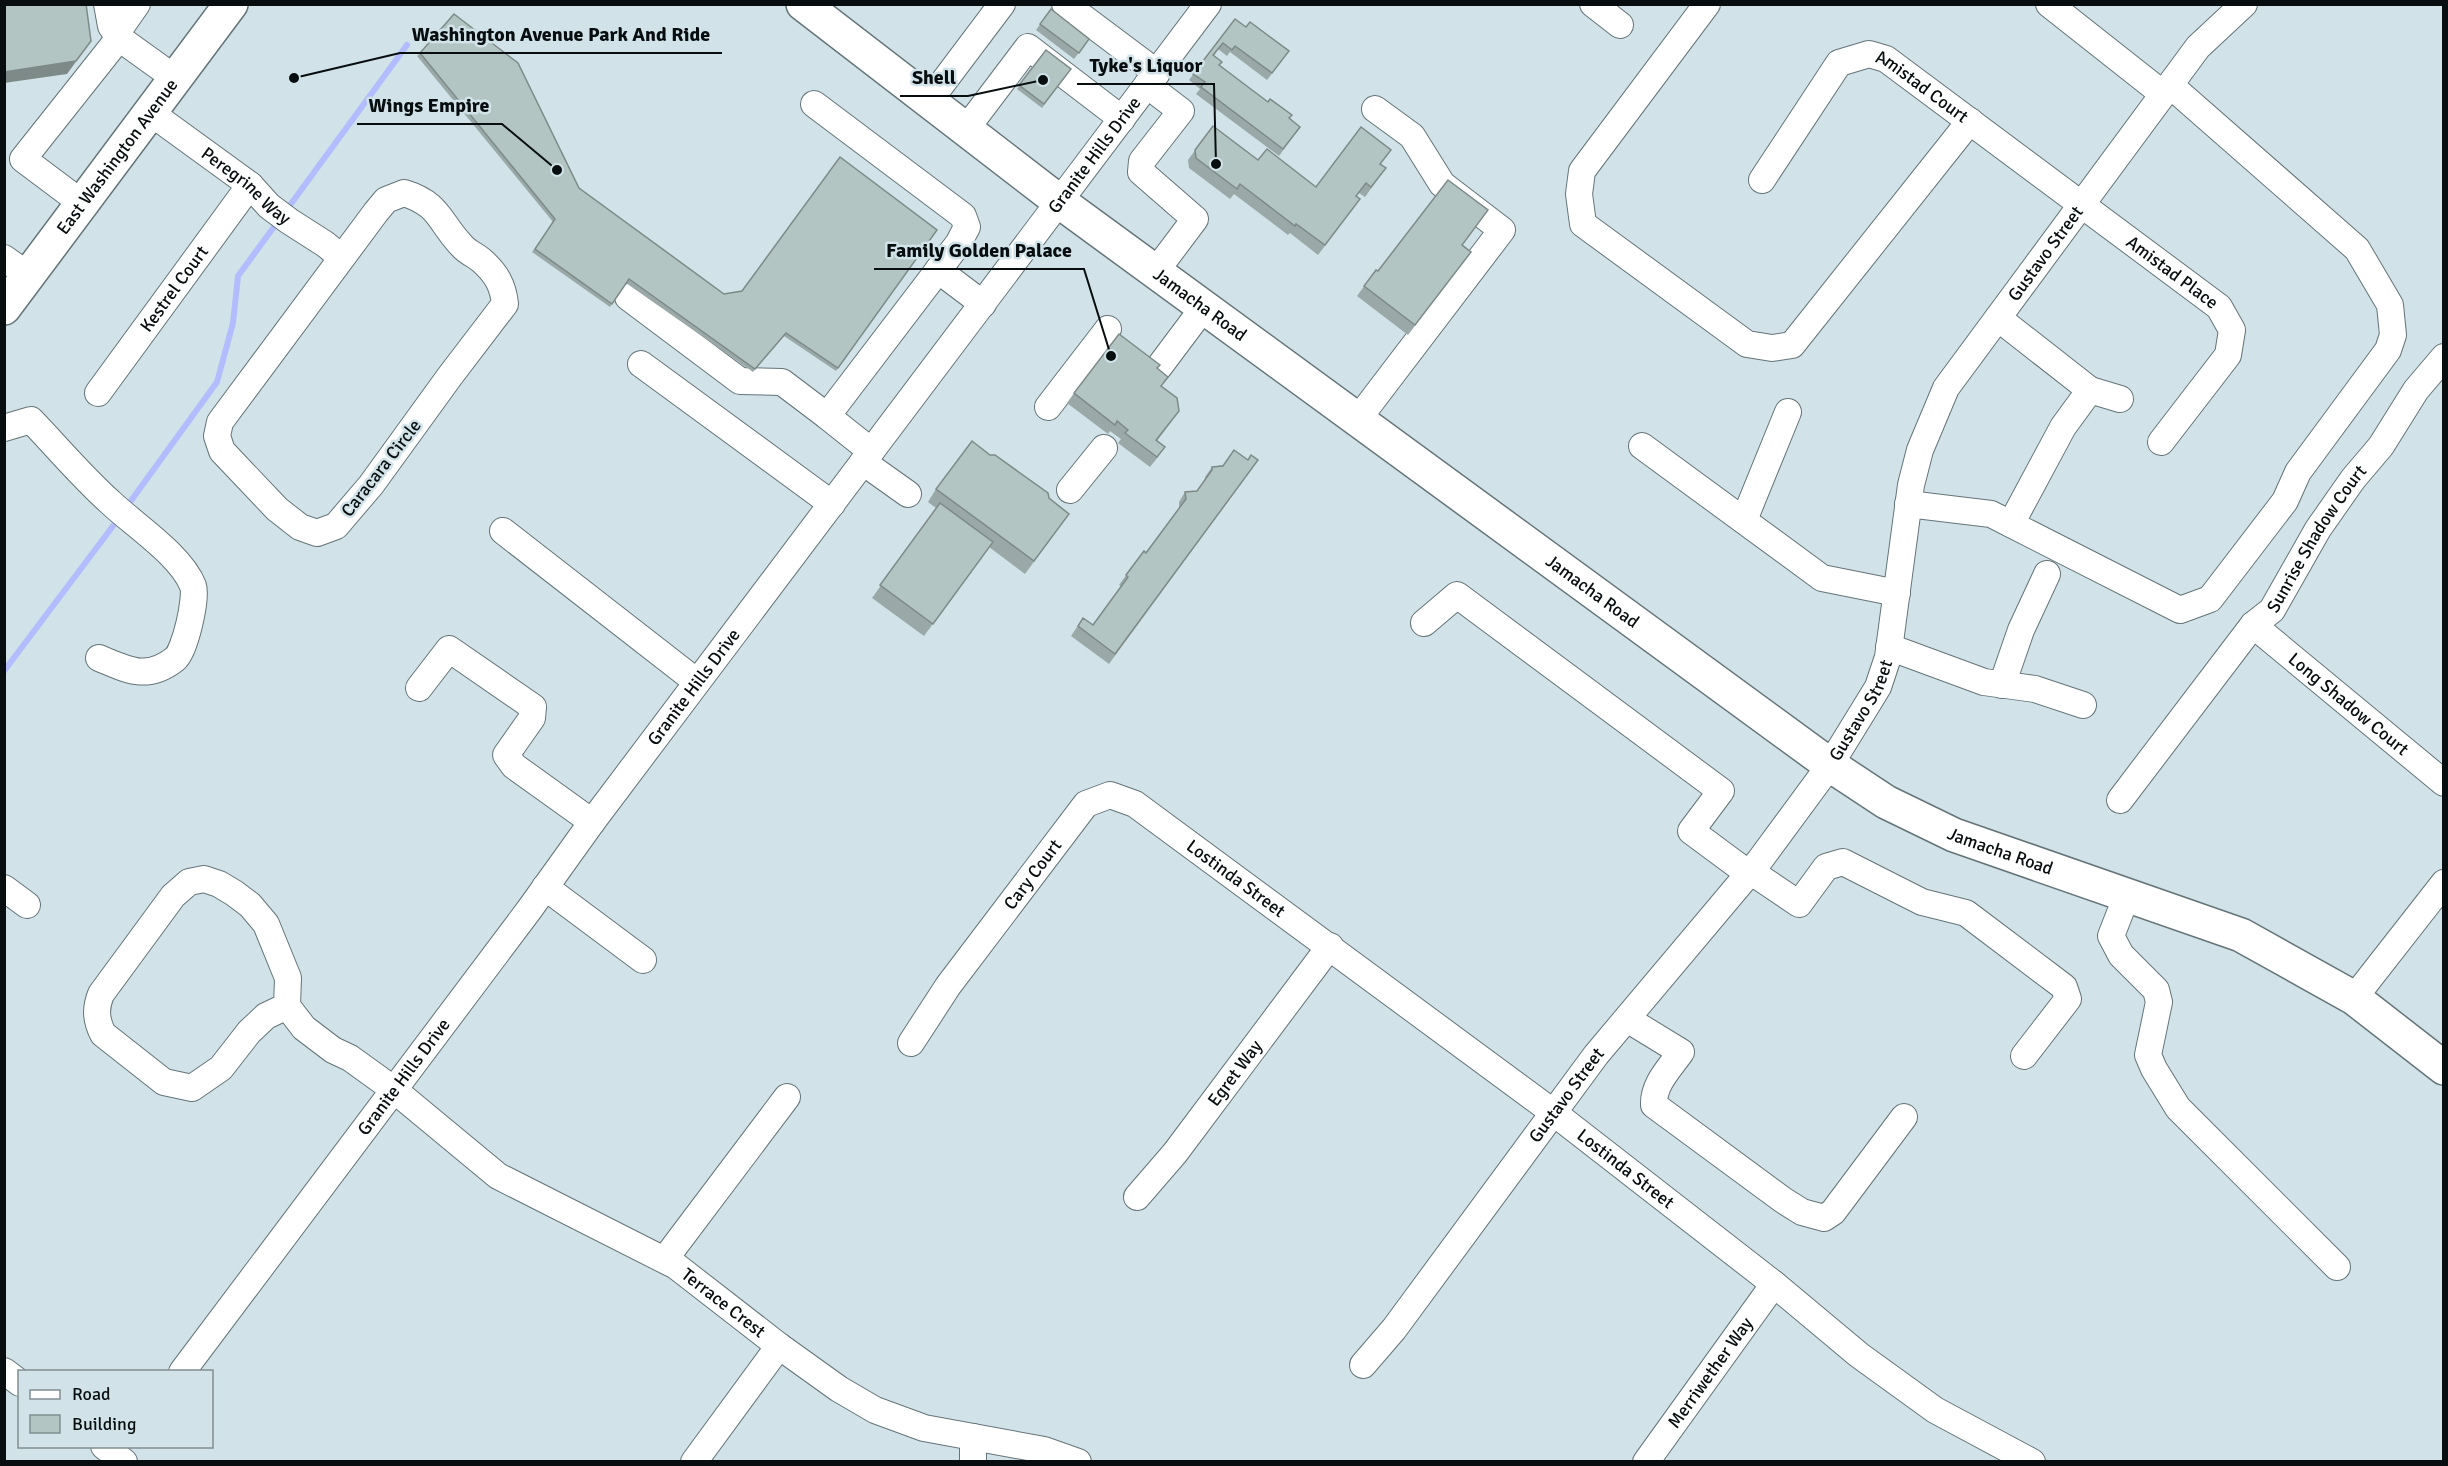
<svg xmlns="http://www.w3.org/2000/svg" width="2448" height="1466" viewBox="0 0 2448 1466" font-family="Signika,sans-serif">
  <style>
    .lines { fill: none; stroke-linecap: round; stroke-linejoin: round }
    .stream { stroke: #b3bcfe; stroke-width: 6 }
    .minor-casing { stroke: #647478; stroke-width: 28 }
    .major-casing { stroke: #647478; stroke-width: 36 }
    .minor { stroke: #fff; stroke-width: 26 }
    .major { stroke: #fff; stroke-width: 33 }
    .wall { fill: #9aa9a7 }
    .shaded-wall { fill: #7d8a88 }
    .building { fill: #b3c5c2; stroke: #7d8a88; stroke-width: 1.5 }
    .labels { text-anchor: middle; stroke-width: 5; stroke-linejoin: round; paint-order: stroke }
    .street-label { font-size: 18px; fill: #080e0f; stroke: #d1e3e8 }
    .leader { fill: none; stroke: #080e0f; stroke-width: 2 }
    .callout-dot { fill: #080e0f; stroke: #d1e3e8; stroke-width: 2 }
    .callout-label { font-size: 20px; text-anchor: middle; font-weight: bold; fill: #080e0f; stroke: #d1e3e8; stroke-width: 5; stroke-linejoin: round; paint-order: stroke }
  </style>
  <rect width="100%" height="100%" fill="#d1e3e8"/>
  <g class="lines">
    <path class="stream" d="M285,212L407,45
      M125,509L217,382L233,323L238,276L279,220
      M4,671L119,518"/>
    <g class="minor-casing">
      <g id="minor">
        <path d="M107,4L111,26L119,38L176,79"/>
        <path d="M1065,4L1157,73"/>
        <path d="M1593,4L1620,25"/>
        <path d="M1707,4L1582,171L1579,194L1583,224L1747,344L1772,348L1792,345L1970,121"/>
        <path d="M2049,4L2163,94"/>
        <path d="M116,34L137,4"/>
        <path d="M1147,85L1181,111L1142,161L1141,172L1195,219L1156,271"/>
        <path d="M929,101L1002,4"/>
        <path id="s1" d="M151,113L250,185L269,206L289,221L325,244L341,257"/>
        <path d="M966,129L1028,47L1122,119"/>
        <path id="s2" d="M1762,180L1839,63L1869,54L1886,59L2219,307L2232,330L2228,355L2161,442"/>
        <path d="M404,193C440,204 439,222 462,246C467,252 475,255 481,260C496,273 503,285 505,304L450,376L371,485L336,526L317,533L300,527L277,509L222,451L217,436L220,422L376,212L386,200Z"/>
        <path d="M83,204L23,159L119,38"/>
        <path d="M4,258L29,276"/>
        <path d="M938,270L983,304"/>
        <path d="M628,297L740,381L782,382L827,416L958,244L967,227L963,216L814,104"/>
        <path d="M1998,318L2090,390"/>
        <path d="M641,364L832,504"/>
        <path d="M1159,367L1204,307"/>
        <path id="s3" d="M98,393L250,185"/>
        <path d="M1048,407L1108,329"/>
        <path d="M827,416L871,451"/>
        <path d="M1358,419L1502,230L1442,184L1412,136L1375,109"/>
        <path d="M4,428L31,420C57,447 82,477 110,502C134,525 181,555 193,586C197,598 185,651 175,659C147,681 128,670 99,658"/>
        <path d="M1642,446L1822,578L1897,593"/>
        <path d="M863,462L908,494"/>
        <path d="M1070,490L1104,448"/>
        <path d="M1908,504L1991,514L2180,610L2210,599L2285,501L2298,472L2388,350L2393,335L2390,305L2357,249L2170,85"/>
        <path d="M1744,520L1788,412"/>
        <path d="M2011,524L2063,427L2090,390L2120,399"/>
        <path d="M503,531L697,682"/>
        <path d="M1424,623L1457,595L1721,791L1691,831L1749,874L1759,877L1799,904L1826,867L1843,862L1922,902L1966,913L2064,987L2068,999L2024,1056"/>
        <path id="s4" d="M2253,625L2444,783"/>
        <path d="M1889,647L1984,682L2035,689L2083,705"/>
        <path d="M2002,685L2021,630L2047,574"/>
        <path d="M419,688L449,649L533,707L532,718L506,755L514,766L592,822"/>
        <path id="s5" d="M2120,800L2253,625L2272,610L2318,529L2353,479L2381,446L2416,390L2444,357"/>
        <path d="M204,879L219,884L234,893L250,905L266,924L288,978L287,1006L266,1016L249,1032L221,1068L192,1088L164,1082L103,1034C96,1020 95,1009 101,994L173,896L189,882Z"/>
        <path d="M545,887L643,960"/>
        <path d="M4,888L27,905"/>
        <path d="M2127,895L2111,936L2121,955L2156,990L2159,1002L2148,1055L2154,1069L2178,1108L2337,1267"/>
        <path d="M2354,998L2444,883"/>
        <path id="s6" d="M287,1006L304,1028L333,1050L350,1058L393,1089L498,1176L676,1266L779,1346L839,1389L875,1410L924,1428L1044,1450L1078,1462"/>
        <path d="M1627,1019L1681,1052C1670,1068 1653,1084 1654,1105L1783,1200L1802,1212L1824,1218L1833,1212L1904,1117"/>
        <path id="s7" d="M911,1043L948,986L1086,804L1110,795L1135,804L1554,1113L1774,1284L1859,1355L1935,1410L2032,1462"/>
        <path id="s8" d="M1137,1197L1175,1153L1330,946"/>
        <path d="M665,1259L787,1097"/>
        <path id="s9" d="M1363,1365L1394,1329L1596,1055L1760,860L1830,765L1878,687L1888,657L1911,485L1920,450L1946,388L2198,47L2244,4"/>
        <path d="M4,1371L20,1383"/>
        <path id="s10" d="M182,1372L529,910L592,822L1208,4"/>
        <path d="M104,1446L124,1462"/>
        <path d="M694,1462L779,1346"/>
        <path d="M973,1462V1437"/>
        <path id="s11" d="M1646,1462L1774,1284"/>
      </g>
    </g>
    <g class="major-casing">
      <g id="major">
        <path id="s12" d="M803,4L1060,202L1830,765L1886,802L1954,835L2241,935L2354,998L2444,1068"/>
        <path id="s13" d="M4,308L231,4"/>
      </g>
    </g>
    <use href="#minor" class="minor"/>
    <use href="#major" class="major"/>
  </g>
  <path class="wall" d="M1051,9L1089,39L1074,59L1036,30Z
    M1235,19L1246,27L1289,51L1267,80L1230,52L1227,56L1218,49L1214,56L1219,65L1300,127L1279,156L1196,94L1200,89L1189,80Z
    M1046,50L1071,69L1042,108L1017,89Z
    M420,53L579,188L724,294L742,291L937,230L836,371L784,336L753,372L626,283L610,307L532,252L553,222L417,56Z
    M1213,126L1258,160L1316,187L1381,164L1386,168L1365,197L1359,193L1356,196L1353,209L1318,255L1290,233L1288,235L1234,194L1230,199L1189,168L1188,160Z
    M1463,245L1471,252L1408,335L1357,296L1376,270L1378,271Z
    M1157,368L1161,386L1172,421L1157,441L1158,457L1150,467L1118,443L1121,439L1110,431L1108,434L1067,403L1074,393Z
    M1248,460H1258L1109,664L1071,636L1083,618L1093,625L1121,586L1119,585L1144,551L1146,553L1179,508V502L1185,492L1197,491L1205,479V477L1212,467Z
    M936,489L1049,498L1069,514L1025,574L989,547L924,636L872,598L936,508L928,502Z"/>
  <path class="shaded-wall" d="M91,41L67,74L4,83V72Z"/>
  <path class="building" d="M4,4H86L91,41L76,61L4,72Z
    M1051,9L1089,39L1079,53L1040,24Z
    M454,14L518,63L579,188L724,294L742,291L840,157L937,230L838,368L786,333L755,369L629,279L612,304L535,249L555,219L420,53Z
    M1235,19L1246,27L1250,22L1289,51L1272,73L1235,46L1232,50L1223,43L1213,55L1222,62L1219,65L1268,102L1270,99L1292,115L1289,118L1300,127L1283,149L1201,87L1205,82L1193,74Z
    M1046,50L1071,69L1044,104L1019,85Z
    M1213,126L1258,160L1267,149L1316,187L1361,127L1391,150L1380,164L1386,168L1371,187L1366,183L1356,196L1360,199L1325,245L1296,224L1295,226L1240,184L1237,189L1196,158L1195,150Z
    M1448,180L1488,210L1462,245L1471,252L1415,325L1364,286L1376,270L1378,271Z
    M1119,334L1160,365L1157,368L1168,377L1161,386L1177,398L1179,411L1156,440L1165,447L1157,457L1125,433L1128,430L1117,421L1115,425L1074,393Z
    M972,441L990,455H995L1048,493L1049,498L1069,514L1034,561L936,489Z
    M1234,450L1248,460L1251,455L1258,460L1115,654L1078,626L1083,618L1093,625L1128,577L1126,575L1144,551L1146,553L1186,499L1185,492L1197,491L1212,470V467L1223,466Z
    M940,503L993,542L933,624L880,585Z"/>
  <g class="labels">
    <g class="street-label">
      <text dy="6" stroke="none"><textPath href="#s2" startOffset="234">Amistad Court</textPath></text>
      <text dy="6" stroke="none"><textPath href="#s10" startOffset="1521">Granite Hills Drive</textPath></text>
      <text dy="6" stroke="none"><textPath href="#s13" startOffset="189">East Washington Avenue</textPath></text>
      <text dy="6" stroke="none"><textPath href="#s1" startOffset="120">Peregrine Way</textPath></text>
      <text dy="6" stroke="none"><textPath href="#s9" startOffset="1328">Gustavo Street</textPath></text>
      <text dy="6" stroke="none"><textPath href="#s2" startOffset="546">Amistad Place</textPath></text>
      <text dy="6" stroke="none"><textPath href="#s3" startOffset="129">Kestrel Court</textPath></text>
      <text dy="6" stroke="none"><textPath href="#s12" startOffset="498">Jamacha Road</textPath></text>
      <text transform="translate(381 468) rotate(-52)" y="6">Caracara Circle</text>
      <text dy="6" stroke="none"><textPath href="#s5" startOffset="328">Sunrise Shadow Court</textPath></text>
      <text dy="6" stroke="none"><textPath href="#s12" startOffset="984">Jamacha Road</textPath></text>
      <text dy="6" stroke="none"><textPath href="#s10" startOffset="855">Granite Hills Drive</textPath></text>
      <text dy="6" stroke="none"><textPath href="#s4" startOffset="124">Long Shadow Court</textPath></text>
      <text dy="6" stroke="none"><textPath href="#s9" startOffset="824">Gustavo Street</textPath></text>
      <text dy="6" stroke="none"><textPath href="#s12" startOffset="1470">Jamacha Road</textPath></text>
      <text dy="6" stroke="none"><textPath href="#s7" startOffset="208">Cary Court</textPath></text>
      <text dy="6" stroke="none"><textPath href="#s7" startOffset="474">Lostinda Street</textPath></text>
      <text dy="6" stroke="none"><textPath href="#s8" startOffset="158">Egret Way</textPath></text>
      <text dy="6" stroke="none"><textPath href="#s10" startOffset="369">Granite Hills Drive</textPath></text>
      <text dy="6" stroke="none"><textPath href="#s9" startOffset="338">Gustavo Street</textPath></text>
      <text dy="6" stroke="none"><textPath href="#s7" startOffset="960">Lostinda Street</textPath></text>
      <text dy="6" stroke="none"><textPath href="#s6" startOffset="532">Terrace Crest</textPath></text>
      <text dy="6" stroke="none"><textPath href="#s11" startOffset="110">Merriwether Way</textPath></text>
    </g>
  </g>
  <path class="leader" d="M294 78L400 53H722M1216 164L1214 84H1077M1043 80L968 96H900M557 170L502 124H357M1111 356L1084 269H874"/>
  <g class="callout-dot">
    <circle cx="294" cy="78" r="6"/>
    <circle cx="1216" cy="164" r="6"/>
    <circle cx="1043" cy="80" r="6"/>
    <circle cx="557" cy="170" r="6"/>
    <circle cx="1111" cy="356" r="6"/>
  </g>
  <g class="callout-label">
    <text x="561" y="41">Washington Avenue Park And Ride</text>
    <text x="1146" y="72">Tyke's Liquor</text>
    <text x="934" y="84">Shell</text>
    <text x="429" y="112">Wings Empire</text>
    <text x="979" y="257">Family Golden Palace</text>
  </g>
  <rect width="2448" height="1466" fill="none" stroke="#080e0f" stroke-width="12"/>
  <rect x="18" y="1370" width="195" height="78" fill="#d1e3e8" stroke="#818e91" stroke-width="1.5"/>
  <rect x="30" y="1390" width="30" height="9" fill="#ffffff" stroke="#818e91" stroke-width="1.5"/>
  <text x="72" y="1400" font-size="18" fill="#080e0f">Road</text>
  <rect x="30" y="1415" width="30" height="18" fill="#b3c5c2" stroke="#818e91" stroke-width="1.5"/>
  <text x="72" y="1430" font-size="18" fill="#080e0f">Building</text>
</svg>
